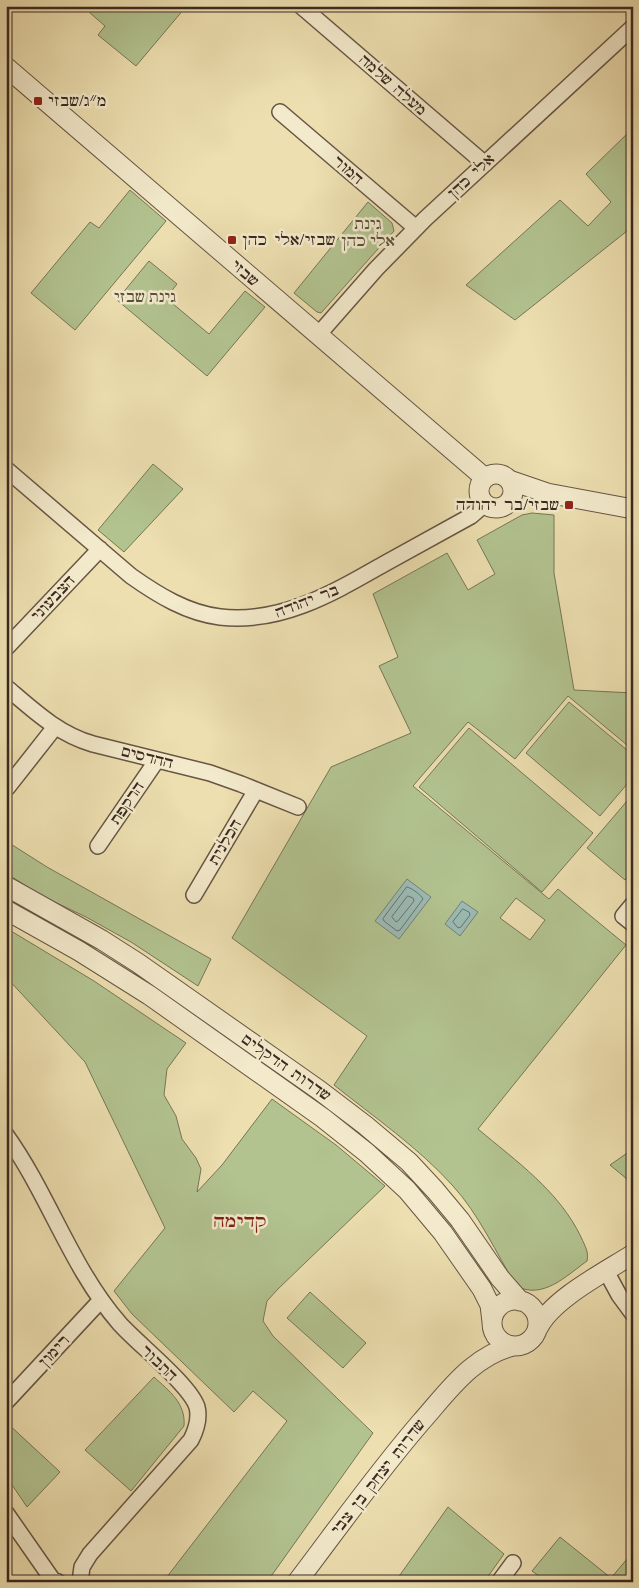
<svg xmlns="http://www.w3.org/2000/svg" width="639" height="1588" viewBox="0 0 639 1588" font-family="Cardo,'Frank Ruhl Libre',serif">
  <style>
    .green { fill: #b2c390; stroke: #767658; fill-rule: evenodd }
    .water { fill: #9bbbb4; stroke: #748179 }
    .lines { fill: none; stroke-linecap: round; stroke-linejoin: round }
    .shore { stroke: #6a726a; stroke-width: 1 }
    .minor-casing { stroke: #675644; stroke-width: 18 }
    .tertiary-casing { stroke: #675644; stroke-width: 21 }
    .minor { stroke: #f3eacc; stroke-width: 15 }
    .tertiary { stroke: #f3eacc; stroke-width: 19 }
    .poi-dot { fill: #8f2418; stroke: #f3eacc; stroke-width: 2 }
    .labels { text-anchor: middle; stroke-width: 5; stroke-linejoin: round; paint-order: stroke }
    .street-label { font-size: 15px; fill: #3a2920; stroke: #f3eacc }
    .poi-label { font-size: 15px; fill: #3a2920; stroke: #f3eacc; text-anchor: start }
    .park-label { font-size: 15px; font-style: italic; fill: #58503c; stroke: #f3eacc }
    .quarter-label { font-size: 18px; fill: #7a1f14; stroke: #f3eacc }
  </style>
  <rect width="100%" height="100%" fill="#eddfb0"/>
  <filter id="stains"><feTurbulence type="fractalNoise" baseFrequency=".004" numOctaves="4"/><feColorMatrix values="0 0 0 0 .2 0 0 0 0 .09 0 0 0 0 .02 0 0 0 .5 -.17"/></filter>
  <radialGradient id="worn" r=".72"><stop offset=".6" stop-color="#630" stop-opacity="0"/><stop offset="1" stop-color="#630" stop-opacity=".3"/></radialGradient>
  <path class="green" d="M82,6H180L184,9L136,66L98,35L105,26Z
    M633,128V226L627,231L515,320L466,285L560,200L588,226L611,202L586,174Z
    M130,190L166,221L75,330L31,293L90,222L99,228Z
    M368,202L392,223L394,231L321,313L317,312L294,293Z
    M149,261L177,284L166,298L209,334L245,291L265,307L207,376L117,300Z
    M153,464L183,489L124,552L98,530Z
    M532,513L554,515V573L574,690L633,693V750L568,696L515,759L468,722L413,786L549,899L558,889L626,945L478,1129C516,1161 559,1191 581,1237C585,1246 589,1252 587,1261C566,1276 543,1300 516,1286C497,1254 478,1213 453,1186C419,1148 374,1117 334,1085L367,1036L232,938L331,767L411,733L379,666L398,657L373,594L447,553L468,590L495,574L477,540L522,515ZM516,898L545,920L530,940L500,918Z
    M569,702L633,755V777L600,816L526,753Z
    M469,728L593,833L542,892L419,787Z
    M633,794V870L625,880L587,848Z
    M6,841L47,867L211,959L198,986L131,942L86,917L40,895L6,873Z
    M6,928L94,981L186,1043L167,1069L164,1095L176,1116L182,1139L196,1158L201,1169L197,1192L222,1165L272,1099L336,1145L385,1186L278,1289L267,1301L263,1321L273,1336L373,1433L267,1582H163L287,1421L253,1391L234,1412L132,1314L114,1291L165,1228L85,1062L6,977Z
    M633,1149V1184L610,1165Z
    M310,1292L366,1343L343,1368L287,1318Z
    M154,1377C169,1391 186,1403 184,1426L131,1491L85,1450Z
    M6,1422L60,1472L27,1507L6,1476Z
    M448,1507L504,1554L484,1582H395Z
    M560,1537L611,1578L633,1552V1582H547L532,1571Z"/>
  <path class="water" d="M407,879L431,897L399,939L375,921Z
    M462,901L478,912L460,936L445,924Z"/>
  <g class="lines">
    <path class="shore" d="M407,887C412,888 421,895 423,899L400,930L397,931L384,921L383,919Z
      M408,896L413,898L414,901L398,921L396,922L392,917Z
      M463,909L469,912L470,915L461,927L458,928L453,922Z"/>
    <g class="minor-casing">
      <path id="minor" d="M301,6L485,164
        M280,112L416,228
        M318,335L376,269L425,219L633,27
        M6,469L131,576C158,595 187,613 220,617C281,624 333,593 384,564C413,548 442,532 471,516L485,504
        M6,648L100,549
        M6,687C33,710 58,734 93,744L210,773L241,784L298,807
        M7,788L55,727
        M98,846L157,760
        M194,895L256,790
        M633,904L623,916L633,924
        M6,1135C49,1195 71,1268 120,1324C138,1344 190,1385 197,1407C200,1419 196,1430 191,1440L90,1554L82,1567L80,1582
        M606,1271L619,1295L633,1314
        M6,1402L101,1300
        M6,1513L52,1579L58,1582
        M499,1582L513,1563"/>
    </g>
    <g class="tertiary-casing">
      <path id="tertiary" d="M6,67L485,478
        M479 491a17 17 0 1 1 34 0a17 17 0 1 1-34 0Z
        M509,480L547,493L633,509
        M6,886L102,940L138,963L319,1090L365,1125L409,1162L435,1190L460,1220L500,1278L520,1301
        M6,910L79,951L149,995L323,1118L367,1153L407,1190L443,1233L482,1289L490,1305L492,1322
        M492 1323a23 23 0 1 1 46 0a23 23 0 1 1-46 0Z
        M538,1328C552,1299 605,1272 633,1254
        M297,1582C338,1528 377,1473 421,1422C437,1404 452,1384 470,1369C483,1358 497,1350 513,1346"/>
    </g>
    <use href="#minor" class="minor"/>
    <use href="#tertiary" class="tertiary"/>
  </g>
  <g class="poi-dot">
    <rect x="33" y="96" width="10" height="10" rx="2.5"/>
    <rect x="227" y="235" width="10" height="10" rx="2.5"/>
    <rect x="564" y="500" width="10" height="10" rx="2.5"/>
  </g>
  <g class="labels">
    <g class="street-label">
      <text transform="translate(393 85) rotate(41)" y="5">מעלה שלמה</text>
      <text transform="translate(348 170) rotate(41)" y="5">המור</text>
      <text transform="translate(471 176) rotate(-43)" y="5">אלי כהן</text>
      <text transform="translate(245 273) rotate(41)" y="5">שבזי</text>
      <text transform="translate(53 598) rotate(-47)" y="5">הצבעוני</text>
      <text transform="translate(307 601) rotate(-21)" y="5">בר יהודה</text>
      <text transform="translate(147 757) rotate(14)" y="5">ההדסים</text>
      <text transform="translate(127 803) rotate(-56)" y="5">הרקפת</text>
      <text transform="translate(225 842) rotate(-60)" y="5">הכלנית</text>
      <text transform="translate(286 1067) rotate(35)" y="5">שדרות הדקלים</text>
      <text transform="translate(54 1351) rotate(-47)" y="5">רימון</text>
      <text transform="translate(159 1363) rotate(44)" y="5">התבור</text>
      <text transform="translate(378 1477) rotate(-52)" y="5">שדרות יצחק בן צבי</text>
    </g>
    <g class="poi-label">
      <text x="48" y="106">מ״ג/שבזי</text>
      <text x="242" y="245">שבזי/אלי כהן</text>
      <text x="559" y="510" text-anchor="end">שבזי/בר יהודה</text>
    </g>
    <g class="park-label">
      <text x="368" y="229">גינת<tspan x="368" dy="17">אלי כהן</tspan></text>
      <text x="145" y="302">גינת שבזי</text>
    </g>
    <g class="quarter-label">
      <text x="240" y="1227">קדימה</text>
    </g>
  </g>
  <rect width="639" height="1588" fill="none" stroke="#eddfb0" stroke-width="25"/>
  <rect x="8" y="8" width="624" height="1573" fill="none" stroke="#3a2920" stroke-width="2.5"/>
  <rect x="12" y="12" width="614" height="1563" fill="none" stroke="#3a2920"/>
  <rect width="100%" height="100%" filter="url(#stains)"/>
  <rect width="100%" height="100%" fill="url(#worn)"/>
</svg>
